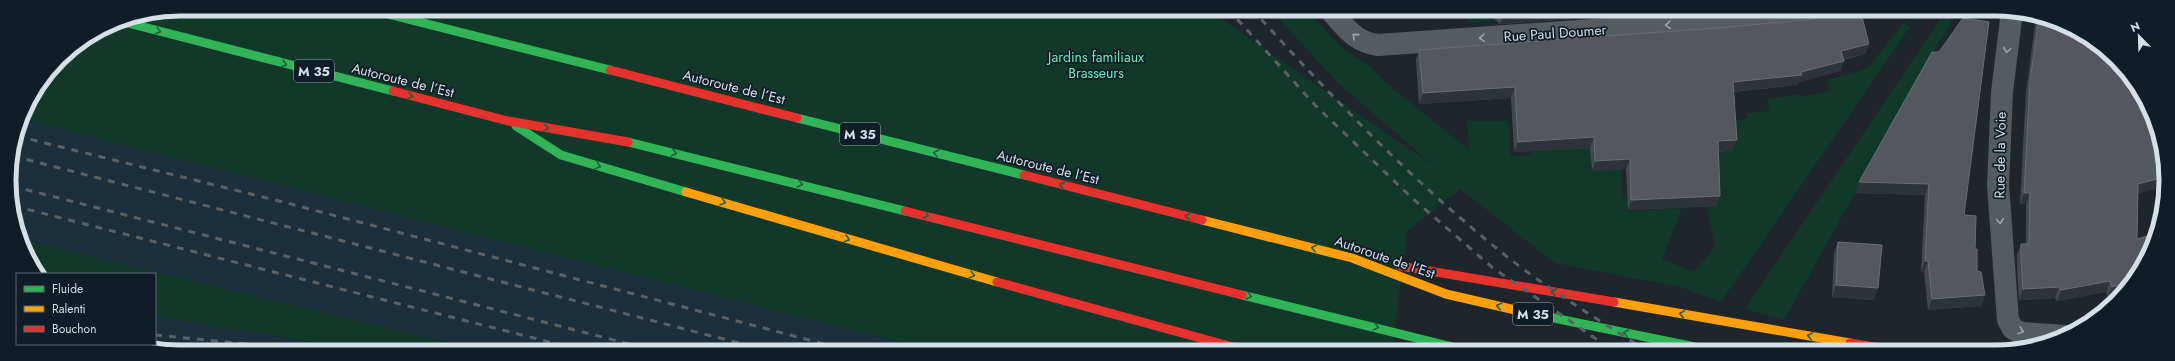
<svg xmlns="http://www.w3.org/2000/svg" width="2175" height="361" viewBox="0 0 2175 361" font-family="Jost,sans-serif">
  <style>
    .built { fill: #1b2f3c }
    .green { fill: #113829 }
    .lines { fill: none; stroke-linecap: round; stroke-linejoin: round }
    .street { stroke: #555c60; stroke-width: 22 }
    .fast { stroke: #30b455; stroke-width: 9 }
    .slow { stroke: #ff9f0a; stroke-width: 9 }
    .jam { stroke: #e5322d; stroke-width: 9 }
    .rail { stroke: #5a6165; stroke-width: 3; stroke-dasharray: 7 7; stroke-linecap: butt }
    .wall { fill: #44474d }
    .shaded-wall { fill: #2e3339 }
    .building { fill: #54585e; stroke: #686d73 }
    .oneway { stroke: #9ba4aa }
    .oneway2 { stroke: #1e613c }
    .labels { text-anchor: middle; stroke-width: 3.5; stroke-linejoin: round; paint-order: stroke }
    .shield { fill: #0f1d27; stroke: #9aa5ad; stroke-width: 1 }
    .shield-label { font-size: 13px; font-weight: bold; fill: #d5dfe6 }
    .street-label { font-size: 14px; fill: #d5dfe6; stroke: #0f1d27 }
    .park-label { font-size: 14px; fill: #67efb1; stroke: #0f1d27 }
    .rim { fill: none; stroke: #d5dfe6; stroke-width: 5 }
  </style>
  <rect width="100%" height="100%" fill="#1e262c"/>
  <path class="built" d="M21,119L938,352H488L20,239L9,170Z
    M155,316L370,352H169L141,344H155Z"/>
  <path class="green" d="M181,9H1211L1217,16L1434,166L1337,82L1270,9H1305L1345,51L1367,64L1386,83L1469,150L1467,121H1508L1511,156L1531,155L1529,125L1590,147L1592,171L1621,169L1623,198L1627,199L1628,211L1682,208L1662,259L1694,272L1715,247L1707,207L1712,152L1731,121L1747,119V113L1769,111L1768,99L1798,94L1799,97L1830,91L1827,80L1867,69L1904,22L1910,27L1721,302L1680,287L1555,263L1460,189L1407,231L1392,352H938L21,119L22,115L59,59L115,22Z
    M1467,9H1482L1509,20L1468,23Z
    M1947,9H1958L1784,320L1745,309Z
    M20,239L488,352H370L155,316V274H40Z"/>
  <g class="lines">
    <path class="street" d="M1329,9C1345,26 1354,42 1378,45L1760,18L1818,9
      M2012,11L2002,92L1998,185L2008,320L2013,329L2022,333L2066,336"/>
    <path class="fast" d="M368,9L610,70
      M120,21L393,91
      M797,118L1024,175
      M516,126L561,155L686,192
      M628,142L905,211
      M1242,295L1473,352
      M1524,312L1719,352"/>
    <path class="slow" d="M686,192L997,282
      M1202,220L1352,258L1446,294L1524,312
      M1614,302L1850,343"/>
    <path class="jam" d="M610,70L797,118
      M393,91L508,121L628,142
      M1024,175L1202,220
      M905,211L1242,295
      M1400,266L1614,302
      M997,282L1251,352
      M1850,343L1904,352"/>
    <path class="rail" d="M1228,9L1315,105L1412,198L1493,268L1615,352
      M1252,9C1332,98 1416,185 1510,259C1554,293 1602,322 1649,352
      M17,136L283,202L855,352
      M13,156L774,352
      M12,186L661,352
      M14,206L589,352
      M155,335L247,344L289,352"/>
  </g>
  <path class="wall" d="M1482,9H1582L1573,19L1500,24Z
    M2036,18L2071,27L2138,194L2137,239L2108,298L2106,292L2057,301L2055,298L2019,300L2017,268V255L2021,244H2026V204H2020L2026,92Z
    M1534,36L1550,40L1869,44L1865,54L1844,60V61L1840,71L1799,82L1798,85L1733,92V150L1719,152L1720,196L1716,206L1628,210L1626,169L1592,171L1590,148L1514,152L1511,98L1419,104L1416,60L1419,50L1532,41Z
    M1932,52L1964,215L1975,249L1977,271L1985,295L1981,306L1928,310L1924,272H1921L1925,195L1855,193L1859,182Z
    M1838,242L1874,300L1832,297L1834,253Z"/>
  <path class="shaded-wall" d="M1397,9H1428L1397,11Z
    M1553,9H1582L1573,19L1500,24L1504,13Z
    M1869,44L1865,54L1837,61L1841,51Z
    M1844,61L1840,71L1799,82L1798,85L1729,92L1733,82L1801,72Z
    M1515,87L1511,98L1419,104L1423,93Z
    M1594,137L1590,148L1514,152L1518,142Z
    M1737,140L1733,150L1715,152L1718,141Z
    M1630,159L1626,169L1592,171L1595,161Z
    M2164,177L2165,186L2134,195L2138,184Z
    M1859,182L1929,184L1925,195L1855,193Z
    M2024,193H2030L2026,204H2020Z
    M1720,196L1716,206L1628,210L1631,200Z
    M1925,261H1928L1924,272H1921Z
    M2110,281L2106,292L2057,301L2061,290Z
    M2129,283L2120,295L2108,298L2112,287Z
    M1836,285L1878,288L1874,300L1832,297Z
    M2059,287L2055,298L2019,300L2023,289Z
    M1985,295L1981,306L1928,310L1932,299Z"/>
  <path class="building" d="M1500,9H1553L1504,13Z
    M1851,9H1860L1869,44L1841,51L1844,61L1801,72L1802,75L1733,82L1737,140L1718,141L1720,196L1631,200L1630,159L1595,161L1594,137L1518,142L1515,87L1423,93L1419,50L1539,41L1534,36L1552,35L1547,40L1719,28L1813,19Z
    M1963,18L1989,22L1964,215L1976,216L1975,249H1977V271L1981,272L1985,295L1932,299L1928,261H1925L1929,184L1859,182L1932,52H1939Z
    M2039,18L2071,27L2124,68L2157,126L2164,177L2138,184L2137,239L2154,234L2148,256L2129,283L2112,287L2110,281L2061,290L2059,287L2023,289L2021,257V244H2029L2030,193H2024L2030,81Z
    M1838,242L1882,245L1878,288L1836,285Z"/>
  <defs><path id="oneway-chevron" d="M-2-3.5L2.5 0L-2 3.5" fill="none" stroke-width="1.6" stroke-linecap="round" stroke-linejoin="round"/></defs>
  <g class="oneway">
    <use href="#oneway-chevron" transform="translate(1668 25) rotate(176)"/>
    <use href="#oneway-chevron" transform="translate(1355 36) rotate(-139)"/>
    <use href="#oneway-chevron" transform="translate(1482 38) rotate(176)"/>
    <use href="#oneway-chevron" transform="translate(2007 50) rotate(97)"/>
    <use href="#oneway-chevron" transform="translate(2000 221) rotate(86)"/>
    <use href="#oneway-chevron" transform="translate(2021 331) rotate(18)"/>
  </g>
  <g class="oneway2">
    <use href="#oneway-chevron" transform="translate(158 31) rotate(15)"/>
    <use href="#oneway-chevron" transform="translate(284 64) rotate(15)"/>
    <use href="#oneway-chevron" transform="translate(410 96) rotate(14)"/>
    <use href="#oneway-chevron" transform="translate(546 128) rotate(9)"/>
    <use href="#oneway-chevron" transform="translate(674 153) rotate(14)"/>
    <use href="#oneway-chevron" transform="translate(936 153) rotate(-166)"/>
    <use href="#oneway-chevron" transform="translate(598 166) rotate(16)"/>
    <use href="#oneway-chevron" transform="translate(800 184) rotate(14)"/>
    <use href="#oneway-chevron" transform="translate(1062 185) rotate(-166)"/>
    <use href="#oneway-chevron" transform="translate(723 202) rotate(16)"/>
    <use href="#oneway-chevron" transform="translate(926 215) rotate(14)"/>
    <use href="#oneway-chevron" transform="translate(1188 216) rotate(-166)"/>
    <use href="#oneway-chevron" transform="translate(847 239) rotate(16)"/>
    <use href="#oneway-chevron" transform="translate(1314 248) rotate(-166)"/>
    <use href="#oneway-chevron" transform="translate(972 275) rotate(15)"/>
    <use href="#oneway-chevron" transform="translate(1554 292) rotate(-170)"/>
    <use href="#oneway-chevron" transform="translate(1249 296) rotate(14)"/>
    <use href="#oneway-chevron" transform="translate(1499 306) rotate(-167)"/>
    <use href="#oneway-chevron" transform="translate(1682 314) rotate(-170)"/>
    <use href="#oneway-chevron" transform="translate(1376 327) rotate(14)"/>
    <use href="#oneway-chevron" transform="translate(1626 333) rotate(-169)"/>
    <use href="#oneway-chevron" transform="translate(1810 336) rotate(-170)"/>
  </g>
  <g class="labels">
    <g class="shield">
      <rect x="294" y="60" width="40" height="22" rx="3"/>
      <rect x="840" y="123" width="40" height="22" rx="3"/>
      <rect x="1513" y="303" width="40" height="22" rx="3"/>
    </g>
    <g class="shield-label">
      <text x="314" y="76">M 35</text>
      <text x="860" y="139">M 35</text>
      <text x="1533" y="319">M 35</text>
    </g>
    <g class="street-label">
      <text transform="translate(1555 33) rotate(-4)" y="5">Rue Paul Doumer</text>
      <text transform="translate(403 80) rotate(14)" y="5">Autoroute de l’Est</text>
      <text transform="translate(734 87) rotate(14)" y="5">Autoroute de l’Est</text>
      <text transform="translate(2000 155) rotate(-89)" y="5">Rue de la Voie</text>
      <text transform="translate(1048 167) rotate(14)" y="5">Autoroute de l’Est</text>
      <text transform="translate(1385 257) rotate(19)" y="5">Autoroute de l’Est</text>
    </g>
    <g class="park-label">
      <text x="1096" y="62">Jardins familiaux<tspan x="1096" dy="16">Brasseurs</tspan></text>
    </g>
  </g>
  <path d="M0 0H2175V361H0ZM180 16H1995A164 164 0 0 1 2159 180V181A164 164 0 0 1 1995 345H180A164 164 0 0 1 16 181V180A164 164 0 0 1 180 16Z" fill="#0f1d27" fill-rule="evenodd"/>
  <path class="rim" d="M180 16H1995A164 164 0 0 1 2159 180V181A164 164 0 0 1 1995 345H180A164 164 0 0 1 16 181V180A164 164 0 0 1 180 16Z"/>
  <rect x="16" y="273" width="140" height="72" fill="#0f1d27" stroke="#5e6b73"/>
  <rect x="24" y="286" width="20" height="6" fill="#30b455" stroke="#5e6b73"/>
  <text x="52" y="293" font-size="12" fill="#d5dfe6">Fluide</text>
  <rect x="24" y="306" width="20" height="6" fill="#ff9f0a" stroke="#5e6b73"/>
  <text x="52" y="313" font-size="12" fill="#d5dfe6">Ralenti</text>
  <rect x="24" y="326" width="20" height="6" fill="#e5322d" stroke="#5e6b73"/>
  <text x="52" y="333" font-size="12" fill="#d5dfe6">Bouchon</text>
  <g transform="translate(2139 36) rotate(337)" stroke="#0f1d27" stroke-width="3" paint-order="stroke">
  <path d="M0-3L7 15L0 10L-7 15Z" fill="#d5dfe6"/>
  <text y="-6" font-size="11" font-weight="bold" text-anchor="middle" fill="#d5dfe6">N</text>
  </g>
</svg>
